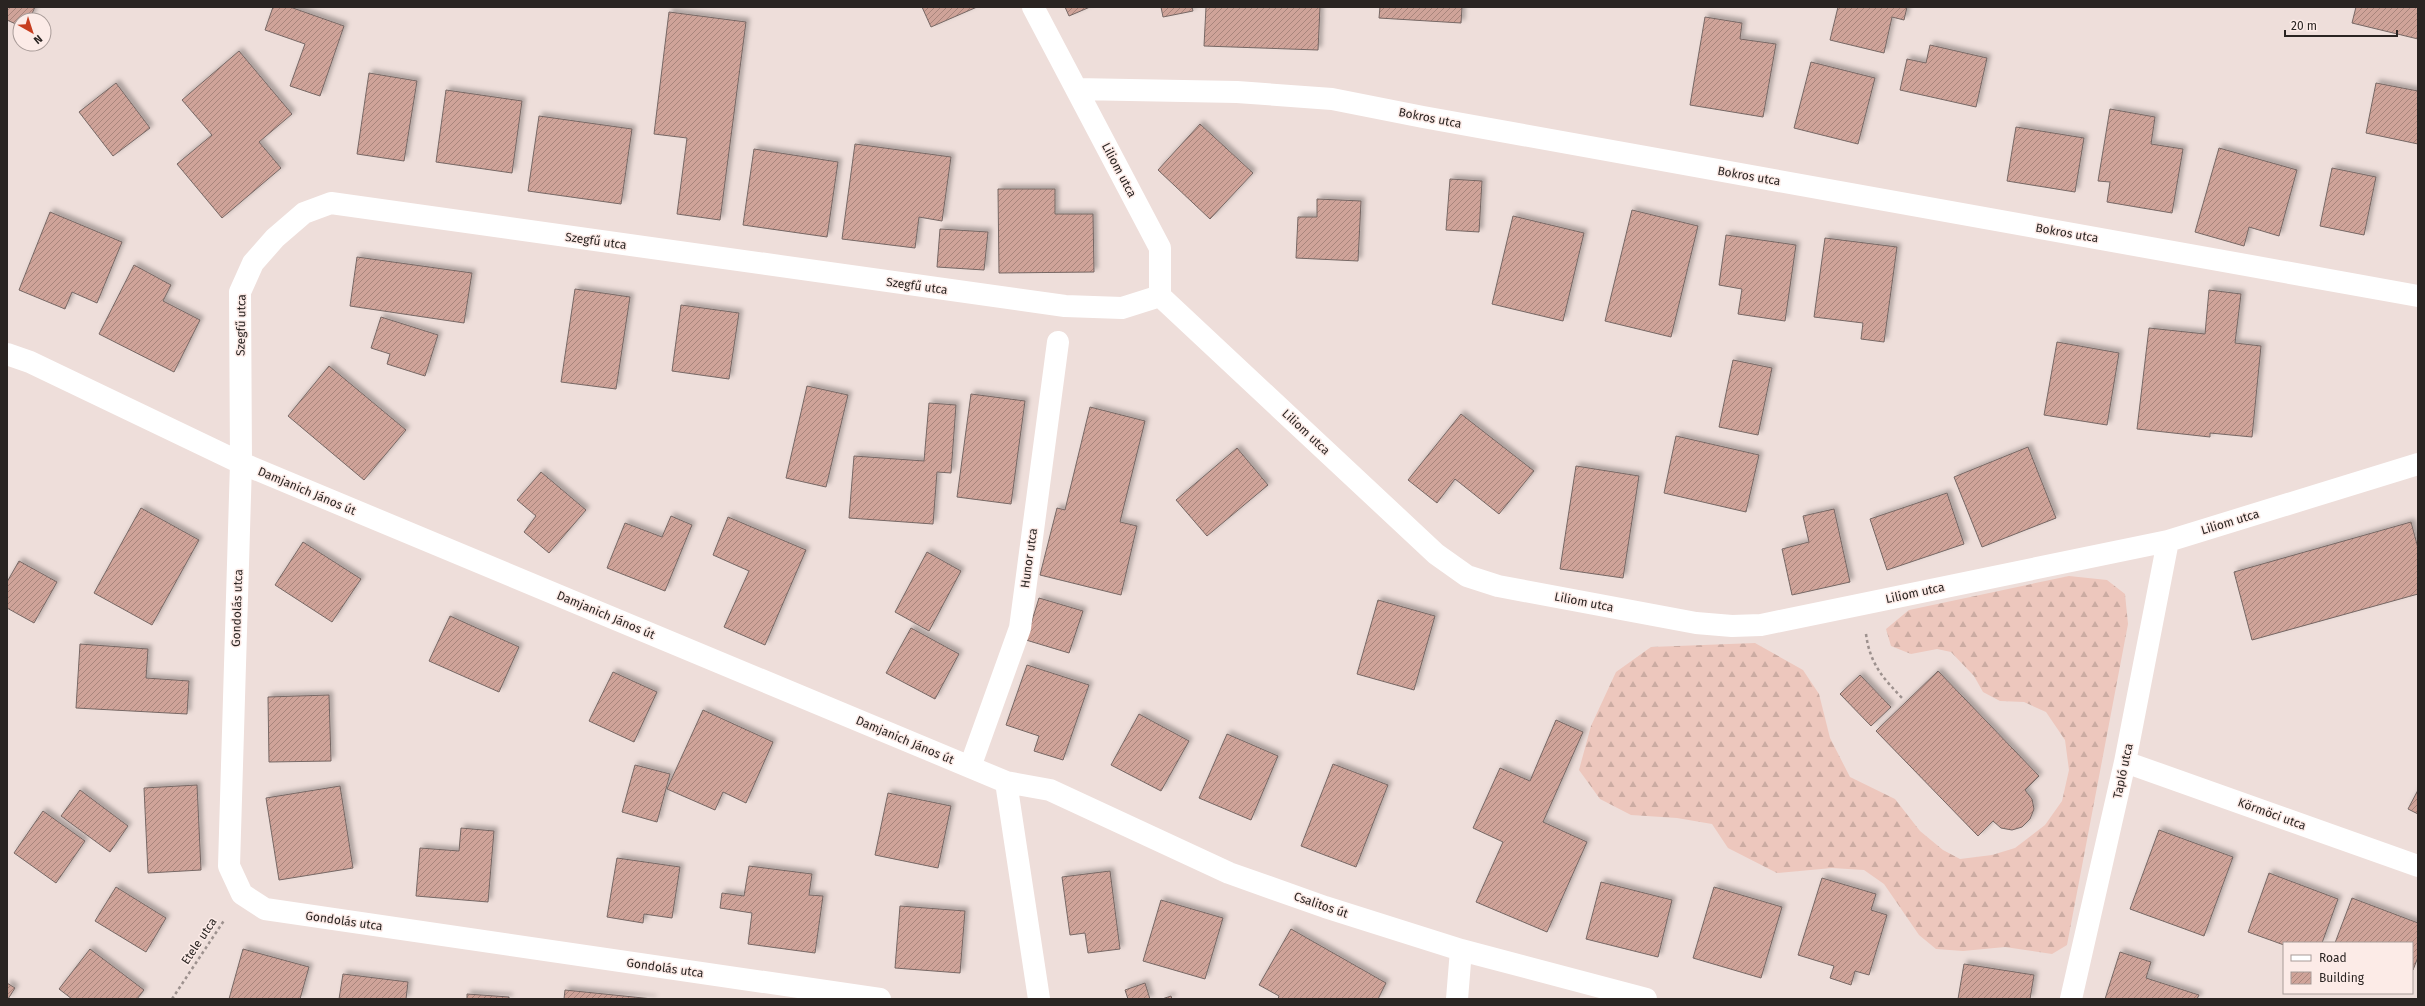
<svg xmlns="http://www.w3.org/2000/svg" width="2425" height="1006" viewBox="0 0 2425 1006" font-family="'Fira Sans',sans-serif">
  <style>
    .forest { fill: url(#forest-firs) }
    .building { fill: url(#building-hatch); stroke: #776865; filter: url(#shadow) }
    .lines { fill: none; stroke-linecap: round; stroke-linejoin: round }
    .path { stroke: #9d918e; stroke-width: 2.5; stroke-dasharray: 3 3; stroke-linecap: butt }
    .street { stroke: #fff; stroke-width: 22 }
    .labels { text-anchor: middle; stroke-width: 3; stroke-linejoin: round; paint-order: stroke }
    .street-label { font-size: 12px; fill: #2a2422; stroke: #fcebe7 }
  </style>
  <defs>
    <pattern id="forest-firs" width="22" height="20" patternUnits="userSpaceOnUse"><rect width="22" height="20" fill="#edc7bd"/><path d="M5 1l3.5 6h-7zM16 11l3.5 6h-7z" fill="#cbaba2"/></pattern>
    <pattern id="building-hatch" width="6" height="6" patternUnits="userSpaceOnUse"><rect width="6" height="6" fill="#cfa399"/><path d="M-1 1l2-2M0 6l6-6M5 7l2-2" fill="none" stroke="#a8857c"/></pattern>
    <filter id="shadow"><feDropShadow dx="3.5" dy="-3.5" stdDeviation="2" flood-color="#0004"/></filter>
  </defs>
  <rect width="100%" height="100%" fill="#eededa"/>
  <path class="forest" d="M2069,576L2107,580L2125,594L2128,624L2067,945L2052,954L2005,947L1963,951L1936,949L1919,935L1884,884L1864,870L1832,868L1777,873L1728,848L1712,824L1677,818L1631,815L1600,799L1579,770L1591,726L1616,672L1651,647L1755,643L1803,670L1819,694L1830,738L1850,777L1895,799L1920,831L1943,850L1960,859L1992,855L2015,848L2045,825L2062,801L2069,770L2065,740L2046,712L2024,702L2000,701L1983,692L1974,676L1951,652L1937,649L1911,654L1891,646L1886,629L1909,610Z"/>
  <path class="building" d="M7,7H35L29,20H20V26L7,20Z
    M273,7H290L344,26L320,96L290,86L305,44L265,30Z
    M922,7H977L931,27Z
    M1065,7H1090L1069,16Z
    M1161,7H1192L1193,11L1163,17Z
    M1206,7H1320L1318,50L1204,46Z
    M1380,7H1462L1461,23L1379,18Z
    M1838,7H1907L1904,20L1892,17L1884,53L1830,40Z
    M2356,7H2418V39L2352,23Z
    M669,12L746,22L720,220L677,214L687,138L654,134Z
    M1705,17L1742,23L1740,39L1776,44L1763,117L1690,105Z
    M1930,45L1987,58L1976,107L1900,90L1907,59L1926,63Z
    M239,51L292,114L259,142L281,168L222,218L177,164L212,135L182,100Z
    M1811,62L1875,78L1858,144L1794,128Z
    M369,73L417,81L404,161L357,154Z
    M116,83L150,128L113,156L79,112Z
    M2376,83L2418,91V144L2366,133Z
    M446,90L522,101L512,173L436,162Z
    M2110,109L2155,117L2151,144L2183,149L2172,213L2107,202L2110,182L2098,181Z
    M539,116L632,129L621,204L528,191Z
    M1200,124L1253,173L1210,219L1158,170Z
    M2016,127L2084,138L2075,192L2007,181Z
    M855,144L951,157L942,221L919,217L915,248L842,239Z
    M2219,148L2297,170L2279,236L2249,227L2244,246L2195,232Z
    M754,149L838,162L827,237L743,225Z
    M2332,168L2376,177L2364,235L2320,226Z
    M1450,179L1482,181L1479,232L1446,230Z
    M998,189H1055V214H1093L1094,272L999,273Z
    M1317,199L1361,201L1358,261L1296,258L1298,217H1317Z
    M1632,210L1698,226L1671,337L1605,321Z
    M50,212L122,242L97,303L72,292L65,309L19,290Z
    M1513,216L1584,233L1563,321L1492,304Z
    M940,229L988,232L984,270L937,267Z
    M1726,235L1796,245L1785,321L1738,314L1742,289L1719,285Z
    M1825,238L1897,247L1884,342L1861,339L1863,323L1814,317Z
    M357,257L472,273L464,323L350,306Z
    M134,265L171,285L163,301L200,320L174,372L99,334Z
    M575,289L630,297L616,389L561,382Z
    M2209,290L2241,294L2235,343L2261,346L2252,437L2210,433V437L2137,429L2149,328L2205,334Z
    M681,305L739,313L729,379L672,371Z
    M381,317L438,335L425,376L387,364L390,354L371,348Z
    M2057,342L2119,353L2107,425L2044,415Z
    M1733,360L1772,368L1758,435L1719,427Z
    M329,366L406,430L364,480L288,416Z
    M807,386L848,395L826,487L786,478Z
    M971,394L1025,401L1011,504L957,497Z
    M929,403L956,405L951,473L937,472L933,524L849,518L854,456L924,461Z
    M1090,407L1145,421L1120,522L1137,526L1121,595L1040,575L1057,508L1065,510Z
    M1461,414L1534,471L1499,514L1455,479L1437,503L1408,480Z
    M1676,436L1759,455L1746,512L1664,493Z
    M2028,447L2056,518L1982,547L1954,477Z
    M1237,448L1268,485L1207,536L1176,500Z
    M1576,466L1639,476L1623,578L1560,569Z
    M541,472L586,510L549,553L524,532L536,516L517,500Z
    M1947,493L1964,544L1887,570L1870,519Z
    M141,508L199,540L152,625L94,593Z
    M1834,509L1850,582L1792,595L1782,549L1809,542L1803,516Z
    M671,516L692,525L665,591L607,568L625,523L662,537Z
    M728,517L806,550L765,645L724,627L749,571L713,555Z
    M2411,522L2418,548V594L2252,640L2234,572Z
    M303,542L361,579L332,622L275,585Z
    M927,552L961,571L929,631L895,612Z
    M19,561L57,582L34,623L7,608V582Z
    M1039,598L1083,611L1069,653L1026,640Z
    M1378,600L1435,616L1414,690L1357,674Z
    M450,616L519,647L499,692L429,661Z
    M911,628L959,654L935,699L886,673Z
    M80,644L148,649L146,678L189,681L187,714L76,708Z
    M1027,665L1089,685L1063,760L1034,751L1039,736L1006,725Z
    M1938,671L2039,776L2025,790L2032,799L2034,809L2030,819L2022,827L2012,830L2001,828L1993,821L1978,836L1876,731Z
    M613,672L657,692L634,742L589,721Z
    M1860,675L1891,707L1871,726L1840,694Z
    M329,695L331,761L269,762L268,697Z
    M703,710L773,742L746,803L723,792L715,810L667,789Z
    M1139,714L1189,741L1161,791L1111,765Z
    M1556,720L1583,732L1543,822L1587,842L1547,932L1476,902L1503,842L1473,828L1500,768L1530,781Z
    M1227,734L1278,756L1251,820L1199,798Z
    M1333,764L1388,785L1356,867L1301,846Z
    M635,765L670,774L657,822L622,812Z
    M197,785L201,870L148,873L144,788Z
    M340,786L353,868L279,880L266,798Z
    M80,790L128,826L110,852L61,816Z
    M2418,790V814L2408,809Z
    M888,793L951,806L938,868L875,855Z
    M43,811L85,841L56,883L14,853Z
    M461,828L494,831L488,902L416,896L420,848L459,851Z
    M2159,830L2233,857L2204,936L2130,909Z
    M617,858L680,867L672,918L644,914L643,923L607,917Z
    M749,866L812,874L809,895L823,896L815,953L748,944L752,913L720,908L722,893L744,896Z
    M1110,871L1120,949L1088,953L1085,933L1070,935L1062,877Z
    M2269,873L2338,899L2322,943H2284V945L2248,932Z
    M1822,878L1876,894L1871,910L1887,915L1869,975L1855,971L1851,985L1830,978L1834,966L1798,955Z
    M1601,882L1672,900L1658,957L1586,939Z
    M116,887L166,918L146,952L95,921Z
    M1714,887L1782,907L1761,978L1693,958Z
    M2352,898L2418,923V957L2413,970L2412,943H2335Z
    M1161,900L1223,918L1205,979L1143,961Z
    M900,906L965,911L960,973L895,968Z
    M1291,929L1386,983L1378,999H1278L1279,996L1259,985Z
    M90,949L144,990L137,999H72L59,989Z
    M243,949L309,967L300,999H229Z
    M2120,952L2151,962L2146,978L2199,995L2197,999H2105Z
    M1964,964L2034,975L2030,999H1958Z
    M343,974L408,982L406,999H339Z
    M7,983L15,988L8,999H7Z
    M1145,983L1150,999H1128L1125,990Z
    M565,990L653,999H564Z
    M467,994L509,997V999H467Z
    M1171,996L1172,999H1162Z"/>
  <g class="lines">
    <path class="path" d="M1866,634C1870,665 1884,679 1904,700
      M172,999L225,919"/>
    <path class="street" d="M1033,7L1160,248V296L1436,554L1467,576L1498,586L1696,623L1732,626L1761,625L2168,541L2418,464
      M1076,89L1237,92L1332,99L1423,117L2418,296
      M7,354L30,362L241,463L1006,782L1050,790L1229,873L1325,907L1461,950L1646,999
      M2125,762L2418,866
      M970,767L1020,628L1058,342
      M1006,782L1039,999
      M880,999L265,909L242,894L229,866L241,463L240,292L253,263L275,238L304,213L331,203L1065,306L1122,308L1160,296
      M1457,999L1461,950
      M2071,999L2125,762L2168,541"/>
  </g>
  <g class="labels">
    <g class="street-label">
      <text transform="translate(1430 118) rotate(11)" y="4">Bokros utca</text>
      <text transform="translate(1119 170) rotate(62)" y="4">Liliom utca</text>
      <text transform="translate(1749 176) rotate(10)" y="4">Bokros utca</text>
      <text transform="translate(2067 233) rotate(10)" y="4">Bokros utca</text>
      <text transform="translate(596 241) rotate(8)" y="4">Szegfű utca</text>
      <text transform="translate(917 286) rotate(8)" y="4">Szegfű utca</text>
      <text transform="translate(241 325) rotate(-89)" y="4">Szegfű utca</text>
      <text transform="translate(1306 432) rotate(43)" y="4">Liliom utca</text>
      <text transform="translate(307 491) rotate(23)" y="4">Damjanich János út</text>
      <text transform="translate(2230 522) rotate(-17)" y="4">Liliom utca</text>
      <text transform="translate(1029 558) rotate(-82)" y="4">Hunor utca</text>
      <text transform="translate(1915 593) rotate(-12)" y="4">Liliom utca</text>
      <text transform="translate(1584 602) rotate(11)" y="4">Liliom utca</text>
      <text transform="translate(237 608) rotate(-88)" y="4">Gondolás utca</text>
      <text transform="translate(606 615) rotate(23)" y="4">Damjanich János út</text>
      <text transform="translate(905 740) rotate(23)" y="4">Damjanich János út</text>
      <text transform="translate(2123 771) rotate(-78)" y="4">Tapló utca</text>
      <text transform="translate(2272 814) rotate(20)" y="4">Körmöci utca</text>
      <text transform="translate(1321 905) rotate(19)" y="4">Csalitos út</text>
      <text transform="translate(344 921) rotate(8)" y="4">Gondolás utca</text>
      <text transform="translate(199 941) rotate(-56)" y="4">Etele utca</text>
      <text transform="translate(665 968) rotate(8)" y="4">Gondolás utca</text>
    </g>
  </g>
  <rect width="2425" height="1006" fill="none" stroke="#2a2422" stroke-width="16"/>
  <rect x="2283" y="942" width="130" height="52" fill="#fcebe7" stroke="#a89b98"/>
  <rect x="2291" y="955" width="20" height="6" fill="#ffffff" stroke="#a89b98"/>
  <text x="2319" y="962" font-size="12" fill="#2a2422">Road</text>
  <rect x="2291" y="972" width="20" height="12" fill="url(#building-hatch)" stroke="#a89b98"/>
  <text x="2319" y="982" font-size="12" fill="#2a2422">Building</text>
  <g transform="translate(32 32) rotate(141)"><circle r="19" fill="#fcebe7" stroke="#a89b98"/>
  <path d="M0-3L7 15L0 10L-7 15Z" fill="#c73d1f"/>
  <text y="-6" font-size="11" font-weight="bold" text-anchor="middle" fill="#2a2422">N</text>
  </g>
  <path d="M2285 30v6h112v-6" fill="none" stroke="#2a2422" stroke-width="2"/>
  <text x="2291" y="30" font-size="12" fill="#2a2422" stroke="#fcebe7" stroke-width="3" paint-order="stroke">20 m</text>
</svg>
